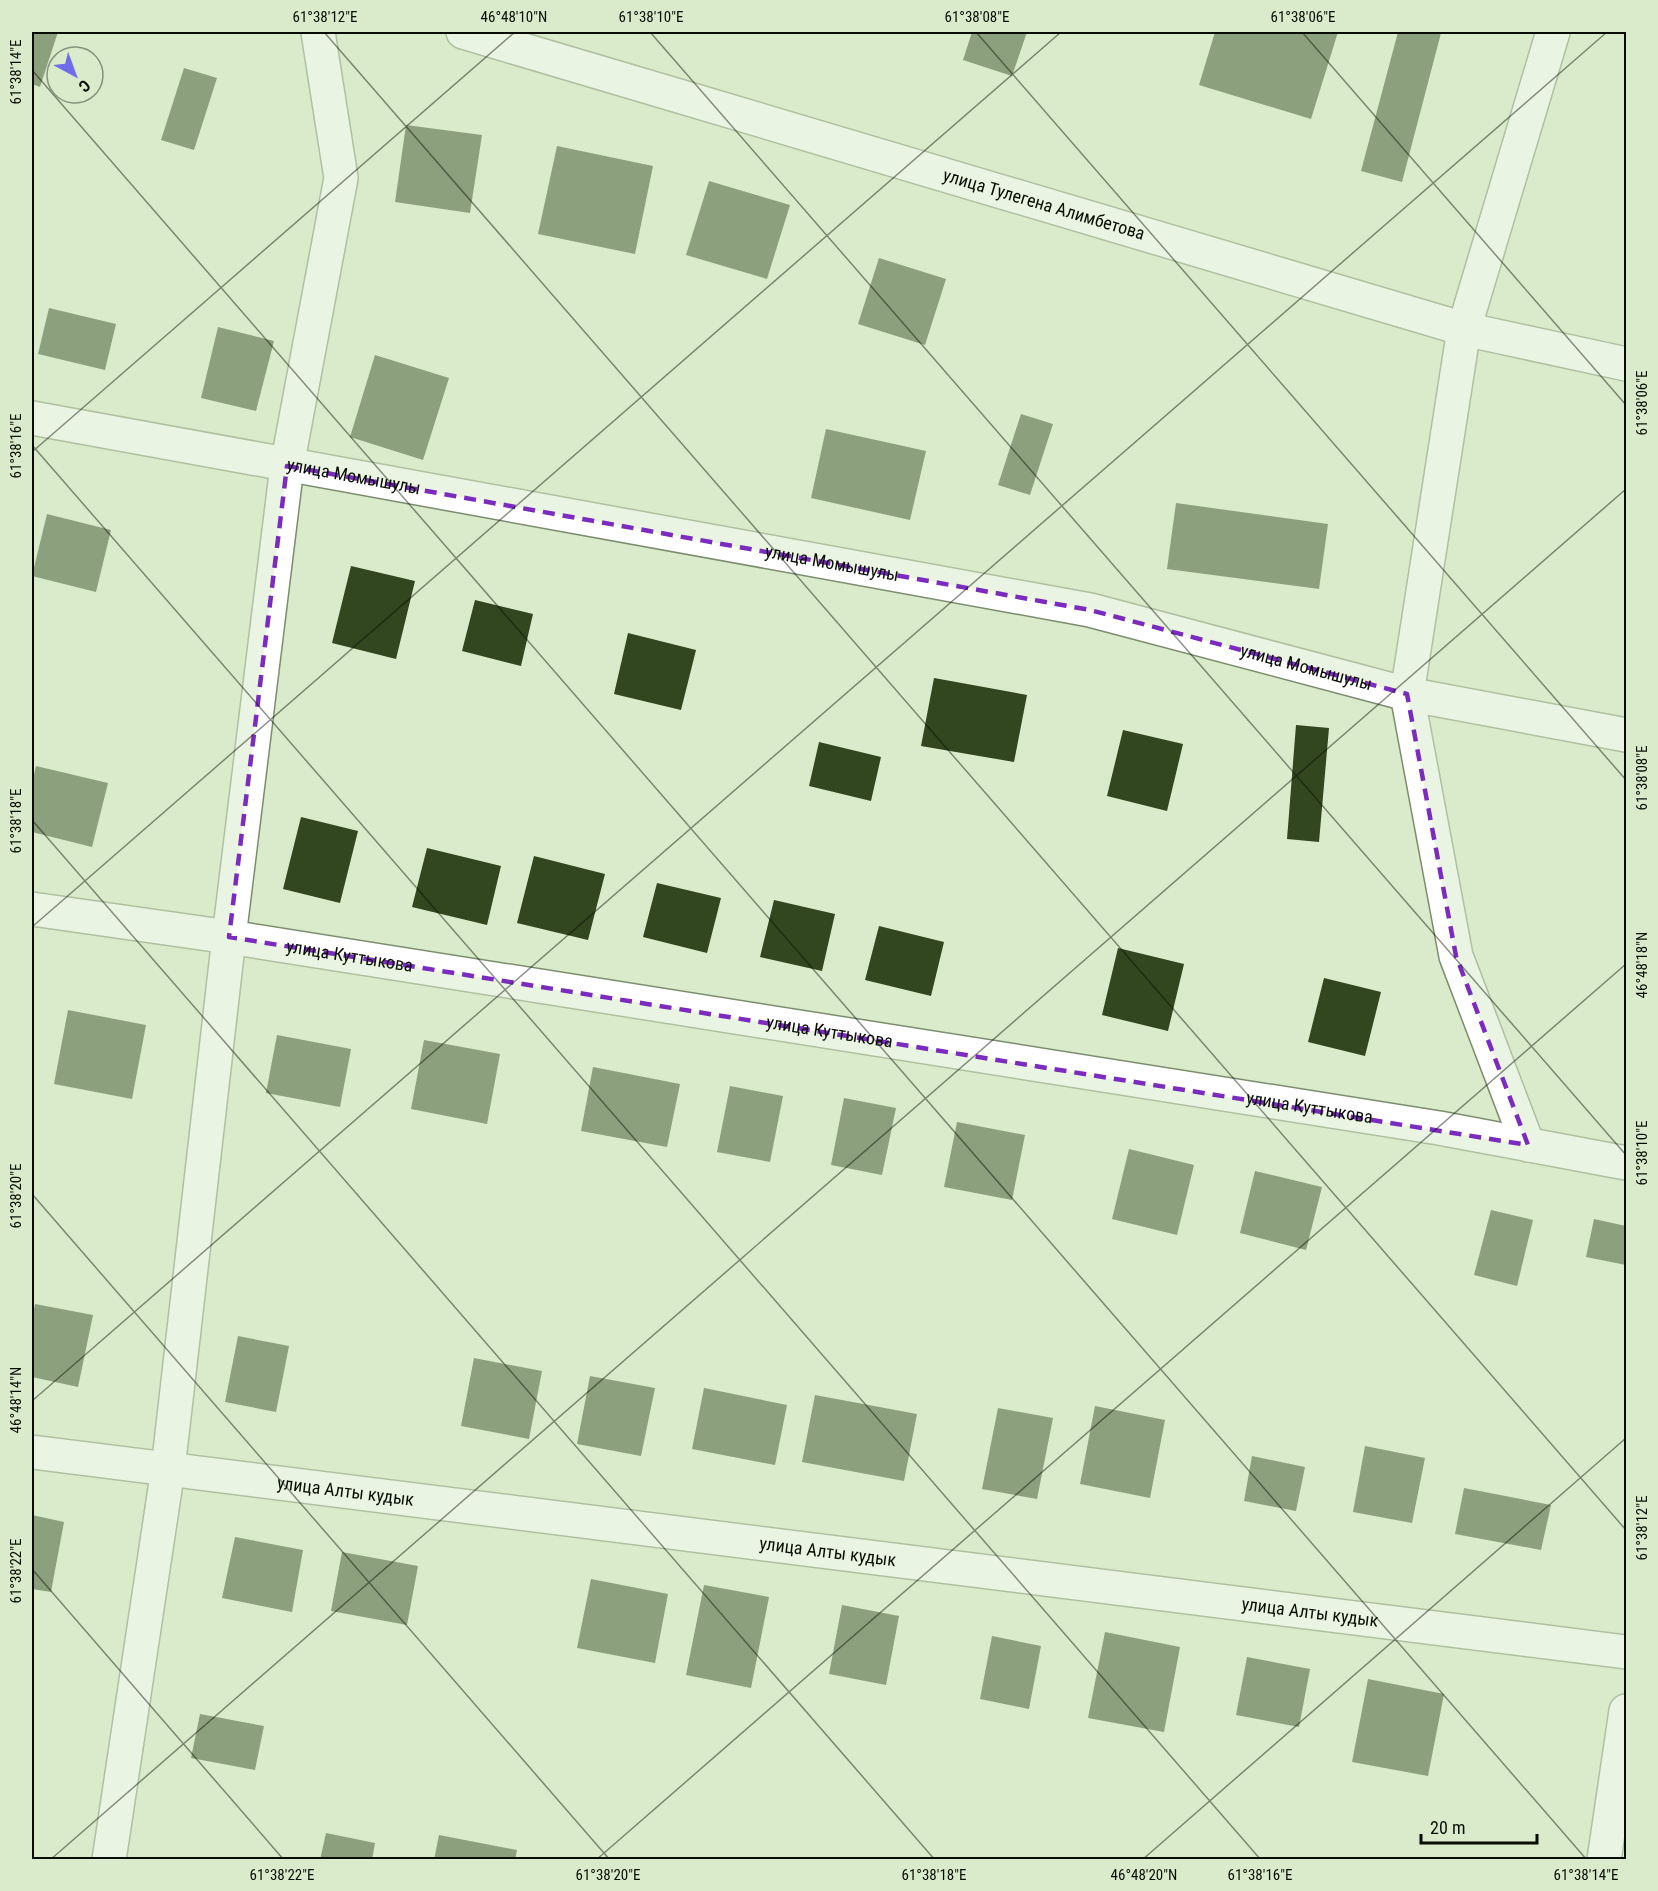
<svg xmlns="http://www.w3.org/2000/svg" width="1658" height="1891" viewBox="0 0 1658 1891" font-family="'Roboto Condensed',sans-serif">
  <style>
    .building { fill: #32461f }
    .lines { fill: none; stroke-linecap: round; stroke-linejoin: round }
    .minor-casing { stroke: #7c8d6e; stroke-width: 36 }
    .minor { stroke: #fff; stroke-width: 33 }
    .marked { fill: none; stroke: #7b2cbf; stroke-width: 4.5; stroke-dasharray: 12 8; stroke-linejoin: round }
    .ticks { fill: none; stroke: #080d04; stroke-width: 1.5; stroke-opacity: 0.45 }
    .labels { text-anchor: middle; stroke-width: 6; stroke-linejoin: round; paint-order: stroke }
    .street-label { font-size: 18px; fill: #080d04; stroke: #d9ebca }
    .neatline { fill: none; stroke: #080d04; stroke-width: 2 }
    .ticks-label { font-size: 15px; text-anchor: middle; fill: #080d04 }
  </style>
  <rect width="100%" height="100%" fill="#d9ebca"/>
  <path class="building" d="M32,32H58L40,87L32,84Z
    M972,32H1027L1012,76L963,60Z
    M1215,32H1338L1311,119L1199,85Z
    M1398,32H1434L1441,33L1402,182L1361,171Z
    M184,68L217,78L194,150L161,140Z
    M406,125L482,135L470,213L395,202Z
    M557,146L653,166L635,254L538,234Z
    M709,181L790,205L767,279L686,255Z
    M879,258L946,279L925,345L858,324Z
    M49,308L116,324L105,370L38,354Z
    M218,327L274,341L256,411L201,398Z
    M375,355L449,378L423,460L350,437Z
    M1021,414L1053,424L1030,495L998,485Z
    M826,429L926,451L910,520L811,498Z
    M1176,503L1328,524L1319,589L1167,569Z
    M47,514L111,530L96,592L32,576Z
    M351,566L415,581L396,659L332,643Z
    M475,600L533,614L521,666L462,651Z
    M628,633L696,650L681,710L614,694Z
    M934,678L1027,695L1014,762L921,746Z
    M1296,725L1329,728L1319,842L1287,839Z
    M1123,730L1183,744L1167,811L1107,796Z
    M819,742L881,757L871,801L809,786Z
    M36,766L108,783L92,847L32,832V784Z
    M301,817L358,831L340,903L283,889Z
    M427,848L501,866L487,925L412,907Z
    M534,856L605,874L588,940L517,923Z
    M657,883L721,898L707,953L643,937Z
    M774,900L835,914L822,971L760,957Z
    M879,926L944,942L931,996L865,980Z
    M1118,948L1184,964L1168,1031L1102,1015Z
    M1324,978L1381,992L1365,1056L1308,1042Z
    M68,1010L146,1025L132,1099L54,1084Z
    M277,1035L351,1049L340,1107L266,1093Z
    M424,1040L500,1054L487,1124L411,1109Z
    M593,1067L680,1084L667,1147L581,1131Z
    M730,1086L783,1096L770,1162L717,1152Z
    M844,1098L896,1108L882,1175L831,1165Z
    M957,1122L1025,1135L1012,1200L944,1187Z
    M1129,1149L1194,1165L1177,1235L1112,1219Z
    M1255,1171L1322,1187L1306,1250L1240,1233Z
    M1491,1210L1533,1220L1517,1286L1474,1275Z
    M1594,1219L1626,1226V1265L1586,1257Z
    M35,1304L93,1315L78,1387L32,1377V1321Z
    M238,1336L289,1346L276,1412L225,1402Z
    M474,1358L542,1371L529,1439L461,1426Z
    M590,1376L655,1388L641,1456L577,1444Z
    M704,1388L787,1405L775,1465L692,1449Z
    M815,1395L917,1414L904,1481L802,1462Z
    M1095,1406L1165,1420L1150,1498L1080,1484Z
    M998,1408L1053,1418L1037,1499L982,1489Z
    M1365,1446L1425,1458L1412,1523L1353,1512Z
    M1252,1456L1305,1467L1296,1511L1244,1501Z
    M1464,1488L1551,1505L1541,1550L1455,1534Z
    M32,1515L64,1522L51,1592L32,1589Z
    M235,1537L303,1550L292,1612L222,1598Z
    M342,1552L418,1566L407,1625L331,1611Z
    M591,1579L668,1594L655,1663L577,1648Z
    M704,1585L769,1597L751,1688L686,1675Z
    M842,1605L899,1616L886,1685L829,1674Z
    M1105,1632L1180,1647L1164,1732L1088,1718Z
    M992,1636L1041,1646L1029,1709L980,1699Z
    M1247,1657L1310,1669L1299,1727L1236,1715Z
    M1368,1679L1444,1694L1428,1776L1352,1762Z
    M200,1714L264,1726L255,1770L191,1758Z
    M326,1833L375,1843L372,1860H320Z
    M439,1835L517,1850L515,1860H434Z"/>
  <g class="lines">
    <g class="minor-casing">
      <g id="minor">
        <path id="s1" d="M463,32L1464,329L1626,364"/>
        <path id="s2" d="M32,418L1090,610L1407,694L1626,735"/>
        <path id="s3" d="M32,909L229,937L1439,1128L1626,1163"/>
        <path d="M1528,1145L1456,956L1407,694L1464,329L1553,32"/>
        <path id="s4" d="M32,1452L1626,1652"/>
        <path d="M109,1860L168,1469L229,937L287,466L341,178L318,32"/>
        <path d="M1604,1860L1626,1711"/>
      </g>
    </g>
    <use href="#minor" class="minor"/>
  </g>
  <path d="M0 0H1658V1891H0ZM287,466L1090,610L1407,694L1456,956L1528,1145L229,937Z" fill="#d9ebca" fill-opacity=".55" fill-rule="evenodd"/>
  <path class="marked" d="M287,466L1090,610L1407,694L1456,956L1528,1145L229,937Z"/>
  <path class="ticks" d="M324,32L1626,1530M650,32L1626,1155M976,32L1626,780M1302,32L1626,405M32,70L1587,1860M32,445L1261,1860M32,452L515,32M32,820L935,1860M32,927L1061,32M32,1194L610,1860M32,1401L1607,32M32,1569L284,1860M50,1860L1626,489M596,1860L1626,964M1142,1860L1626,1438"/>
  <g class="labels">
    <g class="street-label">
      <text dy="6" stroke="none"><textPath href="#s1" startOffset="606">улица Тулегена Алимбетова</textPath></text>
      <text dy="6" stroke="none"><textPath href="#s2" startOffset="327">улица Момышулы</textPath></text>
      <text dy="6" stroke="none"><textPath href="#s2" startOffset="813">улица Момышулы</textPath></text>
      <text dy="6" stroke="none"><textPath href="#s2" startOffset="1299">улица Момышулы</textPath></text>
      <text dy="6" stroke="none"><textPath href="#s3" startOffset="321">улица Куттыкова</textPath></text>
      <text dy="6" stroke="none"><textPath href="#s3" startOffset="807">улица Куттыкова</textPath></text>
      <text dy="6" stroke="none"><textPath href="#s3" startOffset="1293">улица Куттыкова</textPath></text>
      <text dy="6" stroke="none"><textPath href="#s4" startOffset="316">улица Алты кудык</textPath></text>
      <text dy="6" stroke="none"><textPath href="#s4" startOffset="802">улица Алты кудык</textPath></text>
      <text dy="6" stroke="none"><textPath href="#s4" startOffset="1288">улица Алты кудык</textPath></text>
    </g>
  </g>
  <rect width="1658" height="1891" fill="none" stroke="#d9ebca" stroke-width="66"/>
  <g transform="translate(75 75) rotate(139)"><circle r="28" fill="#d9ebca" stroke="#85927b" stroke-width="1.5"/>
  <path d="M0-4.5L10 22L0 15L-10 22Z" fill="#716ce7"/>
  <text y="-9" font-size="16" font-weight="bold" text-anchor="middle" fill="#080d04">С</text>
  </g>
  <path d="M1421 1834v9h116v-9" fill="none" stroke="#080d04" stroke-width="3"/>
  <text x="1430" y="1834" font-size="18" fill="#080d04" stroke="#d9ebca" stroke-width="4.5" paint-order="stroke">20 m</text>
  <rect x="33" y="33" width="1592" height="1825" class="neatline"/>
  <g class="ticks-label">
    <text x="325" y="22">61°38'12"E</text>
    <text x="514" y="22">46°48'10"N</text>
    <text x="651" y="22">61°38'10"E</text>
    <text x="977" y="22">61°38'08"E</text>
    <text x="1303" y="22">61°38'06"E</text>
    <text transform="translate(16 72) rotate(-90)" y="5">61°38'14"E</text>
    <text transform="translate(1642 403) rotate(-90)" y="5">61°38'06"E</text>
    <text transform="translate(16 446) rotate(-90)" y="5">61°38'16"E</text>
    <text transform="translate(1642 778) rotate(-90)" y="5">61°38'08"E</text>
    <text transform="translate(16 821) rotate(-90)" y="5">61°38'18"E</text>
    <text transform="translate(1642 965) rotate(-90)" y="5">46°48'18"N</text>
    <text transform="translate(1642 1153) rotate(-90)" y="5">61°38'10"E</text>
    <text transform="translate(16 1196) rotate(-90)" y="5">61°38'20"E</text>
    <text transform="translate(16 1400) rotate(-90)" y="5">46°48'14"N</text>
    <text transform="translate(1642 1528) rotate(-90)" y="5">61°38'12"E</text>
    <text transform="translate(16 1571) rotate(-90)" y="5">61°38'22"E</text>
    <text x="282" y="1880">61°38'22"E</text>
    <text x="608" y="1880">61°38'20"E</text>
    <text x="934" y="1880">61°38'18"E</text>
    <text x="1144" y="1880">46°48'20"N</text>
    <text x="1260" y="1880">61°38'16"E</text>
    <text x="1586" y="1880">61°38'14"E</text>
  </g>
</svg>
